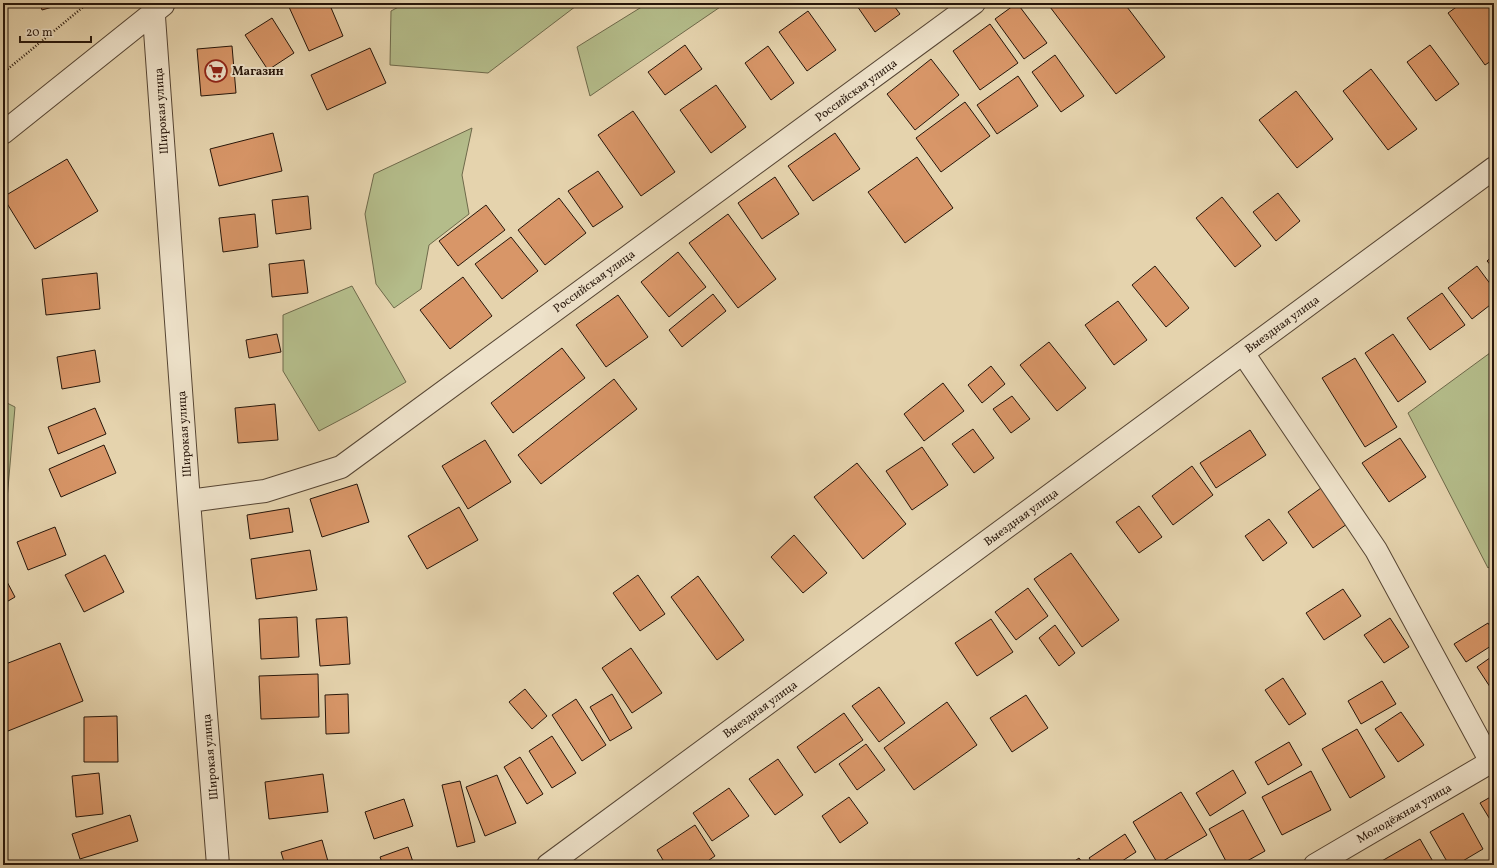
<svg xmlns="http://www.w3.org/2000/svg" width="1497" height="868" viewBox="0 0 1497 868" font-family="Vollkorn,serif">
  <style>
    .green { fill: #b4bc8a; stroke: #6e694a }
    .building { fill: #d89668; stroke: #27160a }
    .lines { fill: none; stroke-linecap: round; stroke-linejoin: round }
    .minor-casing { stroke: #564533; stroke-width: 24 }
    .path { stroke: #27160a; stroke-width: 2.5; stroke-dasharray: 1 2; stroke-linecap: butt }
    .minor { stroke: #eee2ca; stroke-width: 22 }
    .labels { text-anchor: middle; stroke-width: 4; stroke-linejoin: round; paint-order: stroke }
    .poi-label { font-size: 12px; font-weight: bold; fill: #27160a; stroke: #eee2ca; text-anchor: start }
    .street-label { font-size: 12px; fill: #27160a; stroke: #eee2ca }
  </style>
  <rect width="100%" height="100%" fill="#e5d3ad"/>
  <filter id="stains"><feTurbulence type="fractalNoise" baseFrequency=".005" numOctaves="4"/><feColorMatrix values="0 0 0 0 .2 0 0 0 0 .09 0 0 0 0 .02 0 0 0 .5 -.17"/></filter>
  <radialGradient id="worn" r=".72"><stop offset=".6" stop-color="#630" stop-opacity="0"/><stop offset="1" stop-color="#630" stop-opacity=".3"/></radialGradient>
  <path class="green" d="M406,3H580L488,73L390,65L391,11Z
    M648,3H726L590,96L577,47Z
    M472,128L462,175L469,214L429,245L421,289L394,308L376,284L365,214L374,174Z
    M352,286L406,382L357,411L319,431L283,371V315Z
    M1494,350V563L1488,568L1408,413Z
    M3,401L15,407L3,546Z"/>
  <path class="building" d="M40,3H66L42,10Z
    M298,3H329L343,36L309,51L289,7Z
    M855,3H892L900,14L875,32Z
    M1017,3L1047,43L1024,59L995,19Z
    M1047,3H1124L1165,57L1116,94Z
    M1462,3H1487L1494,12V59L1485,65L1448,13Z
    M808,11L836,50L807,71L779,32Z
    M272,18L294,53L268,70L245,35Z
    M990,24L1018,63L980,90L953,51Z
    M685,45L702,69L665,95L648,72Z
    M1430,45L1459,84L1436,101L1407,62Z
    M232,46L236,93L201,96L197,49Z
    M768,46L794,83L771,100L745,63Z
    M370,48L386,83L327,110L311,75Z
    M1055,55L1084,96L1061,112L1032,72Z
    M931,59L959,95L915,130L887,94Z
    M1371,69L1417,129L1388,150L1343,91Z
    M1018,76L1038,106L997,134L977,105Z
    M716,85L746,127L711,153L680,110Z
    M1296,91L1333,139L1297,168L1259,120Z
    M965,102L990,136L941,172L916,138Z
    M633,111L675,172L641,196L598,135Z
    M273,133L282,171L219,186L210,149Z
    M835,133L860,169L813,201L788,166Z
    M917,157L953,208L905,243L868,192Z
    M67,159L98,211L35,249L3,197Z
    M598,171L623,207L593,227L568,191Z
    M775,177L799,214L762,239L738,203Z
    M1278,193L1300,221L1276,241L1253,212Z
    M308,196L311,229L276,234L272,200Z
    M1222,197L1261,246L1235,267L1196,218Z
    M559,198L586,233L545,265L518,230Z
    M486,205L505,230L458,266L439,241Z
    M255,214L258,247L223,252L219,218Z
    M728,214L776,279L738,308L689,243Z
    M511,237L538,271L502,299L475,264Z
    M678,252L706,287L669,317L641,282Z
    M1494,255V269L1487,261Z
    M304,260L308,293L272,297L269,264Z
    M1155,266L1189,308L1166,327L1132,285Z
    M1477,266L1494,289V302L1472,319L1448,288Z
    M97,273L100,309L46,315L42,279Z
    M463,277L492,316L450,349L420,310Z
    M1442,293L1465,325L1430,350L1407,318Z
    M713,294L726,311L682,347L669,330Z
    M618,295L648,337L606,367L576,325Z
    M1118,301L1147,340L1114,365L1085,325Z
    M277,334L281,352L249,358L246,340Z
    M1393,334L1426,382L1398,402L1365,353Z
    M1049,342L1086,388L1057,411L1020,365Z
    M562,348L585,378L513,433L491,403Z
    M95,350L100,382L62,389L57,357Z
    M1355,358L1397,427L1365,447L1322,378Z
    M991,366L1005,384L982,403L968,385Z
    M614,379L637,409L541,484L518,455Z
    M943,383L964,411L924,441L904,414Z
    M1012,396L1030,419L1011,433L993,409Z
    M275,404L278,440L238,443L235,408Z
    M95,408L106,434L58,454L48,427Z
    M973,429L994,458L974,473L952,444Z
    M1250,430L1266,455L1216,488L1200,463Z
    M1400,438L1426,477L1389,502L1362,463Z
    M485,440L511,482L468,509L442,466Z
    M104,445L116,473L61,497L49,469Z
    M922,447L948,485L912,510L886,471Z
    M857,463L906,524L863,559L814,497Z
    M1192,466L1213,495L1173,525L1152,496Z
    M357,484L369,522L322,537L310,499Z
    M1321,488L1347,524L1313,548L1288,512Z
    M1139,506L1162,537L1139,553L1116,522Z
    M459,507L478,540L427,569L408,536Z
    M289,508L293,532L250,539L247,515Z
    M1269,519L1287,543L1263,561L1245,536Z
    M55,527L66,555L28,570L17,542Z
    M794,535L827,573L803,593L771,557Z
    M310,550L317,590L256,599L251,559Z
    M1071,553L1119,620L1082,647L1034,579Z
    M105,555L124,592L84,612L65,575Z
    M3,574L15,597L3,604Z
    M638,575L665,614L640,631L613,593Z
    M698,576L744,640L717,660L671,597Z
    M1028,588L1048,616L1016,640L995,612Z
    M1343,589L1361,616L1324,640L1306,613Z
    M297,617L299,657L261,659L259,619Z
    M347,617L350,664L320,666L316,619Z
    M1390,618L1409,647L1384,663L1364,635Z
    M991,619L1013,652L977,676L955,643Z
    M1488,623L1494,633V644L1466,662L1454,644Z
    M1055,625L1075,653L1059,666L1039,638Z
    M60,643L83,701L8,731L3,717V665Z
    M631,648L662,693L632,713L602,668Z
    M1494,655V693L1477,667Z
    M318,674L319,717L261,719L259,676Z
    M1283,678L1306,714L1289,725L1265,690Z
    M1382,681L1396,704L1361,724L1348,701Z
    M879,687L905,723L879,742L852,706Z
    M525,689L547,716L532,729L509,702Z
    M348,694L349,733L326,734L325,695Z
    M612,694L632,728L610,741L590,707Z
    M1026,695L1048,728L1012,752L990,718Z
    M576,699L606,745L582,761L552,715Z
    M947,702L977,745L914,790L884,748Z
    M1401,712L1424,745L1398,762L1375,729Z
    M844,713L863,740L815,773L797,747Z
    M117,716L118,762H84V717Z
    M1357,729L1385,777L1350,798L1322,749Z
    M552,736L576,773L552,788L529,751Z
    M1289,742L1302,765L1268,785L1255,762Z
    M866,744L885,770L857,790L839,764Z
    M520,757L543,794L527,804L504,767Z
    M778,759L803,795L775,815L749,779Z
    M1233,770L1246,793L1210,816L1196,793Z
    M1311,771L1331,810L1282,835L1262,797Z
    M99,773L103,814L76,817L72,776Z
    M323,774L328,812L269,819L265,782Z
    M497,775L516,823L485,836L466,787Z
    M460,781L475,842L457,847L442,785Z
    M729,788L749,816L712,841L693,813Z
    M1181,792L1207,835L1158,864L1133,822Z
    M1494,795V826L1480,803Z
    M849,797L868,823L840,843L822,816Z
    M404,799L413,826L374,839L365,812Z
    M1243,810L1265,851L1240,865H1228L1209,829Z
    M1463,813L1483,849L1456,865H1449L1430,832Z
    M130,815L138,841L80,859L72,834Z
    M695,825L715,856L702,865H666L657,850Z
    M1125,834L1136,852L1116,865H1094L1089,858Z
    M1420,839L1435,865H1381L1380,862Z
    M322,840L329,865H285L281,852Z
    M408,847L414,865H383L380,857Z
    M1079,858L1084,865H1069Z"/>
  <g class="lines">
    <g class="minor-casing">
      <path id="minor" d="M153,3L189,501L218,865
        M3,133L163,5
        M1243,353L1376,550L1491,762
        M189,501L265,491L341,467L974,3
        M548,865L1494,168
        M1315,865L1494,760"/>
    </g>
    <path class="path" d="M3,73L88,3"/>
    <use href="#minor" class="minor"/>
  </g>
  <defs>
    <g id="supermarket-ring" transform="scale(1.15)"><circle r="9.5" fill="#eee2ca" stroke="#8f2418" stroke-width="1.5"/><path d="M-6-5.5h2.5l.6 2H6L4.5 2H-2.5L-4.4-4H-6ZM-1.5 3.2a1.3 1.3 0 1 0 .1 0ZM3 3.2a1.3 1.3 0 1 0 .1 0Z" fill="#8f2418"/></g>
  </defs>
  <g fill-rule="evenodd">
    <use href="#supermarket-ring" x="216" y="71"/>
  </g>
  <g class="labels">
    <g class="poi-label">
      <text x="232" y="75">Магазин</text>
    </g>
    <g class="street-label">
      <text transform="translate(856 90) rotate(-36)" y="4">Российская улица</text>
      <text transform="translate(161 111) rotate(-94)" y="4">Широкая улица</text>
      <text transform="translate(594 281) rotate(-36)" y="4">Российская улица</text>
      <text transform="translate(1282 324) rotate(-36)" y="4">Выездная улица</text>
      <text transform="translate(184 434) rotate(-94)" y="4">Широкая улица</text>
      <text transform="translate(1021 517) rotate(-36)" y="4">Выездная улица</text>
      <text transform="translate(760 709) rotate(-36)" y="4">Выездная улица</text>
      <text transform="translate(210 757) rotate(-95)" y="4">Широкая улица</text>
      <text transform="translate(1404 813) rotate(-30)" y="4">Молодёжная улица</text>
    </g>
  </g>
  <rect width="1497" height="868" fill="none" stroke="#e5d3ad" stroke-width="16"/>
  <rect x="4" y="4" width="1489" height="860" fill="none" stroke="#27160a" stroke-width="2"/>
  <rect x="8" y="8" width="1481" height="852" fill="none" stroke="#27160a"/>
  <path d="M20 36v6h71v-6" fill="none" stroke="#27160a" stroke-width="2"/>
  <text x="26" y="36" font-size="12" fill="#27160a" stroke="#eee2ca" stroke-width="3" paint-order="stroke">20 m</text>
  <rect width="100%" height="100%" filter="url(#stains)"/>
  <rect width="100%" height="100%" fill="url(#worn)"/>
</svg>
